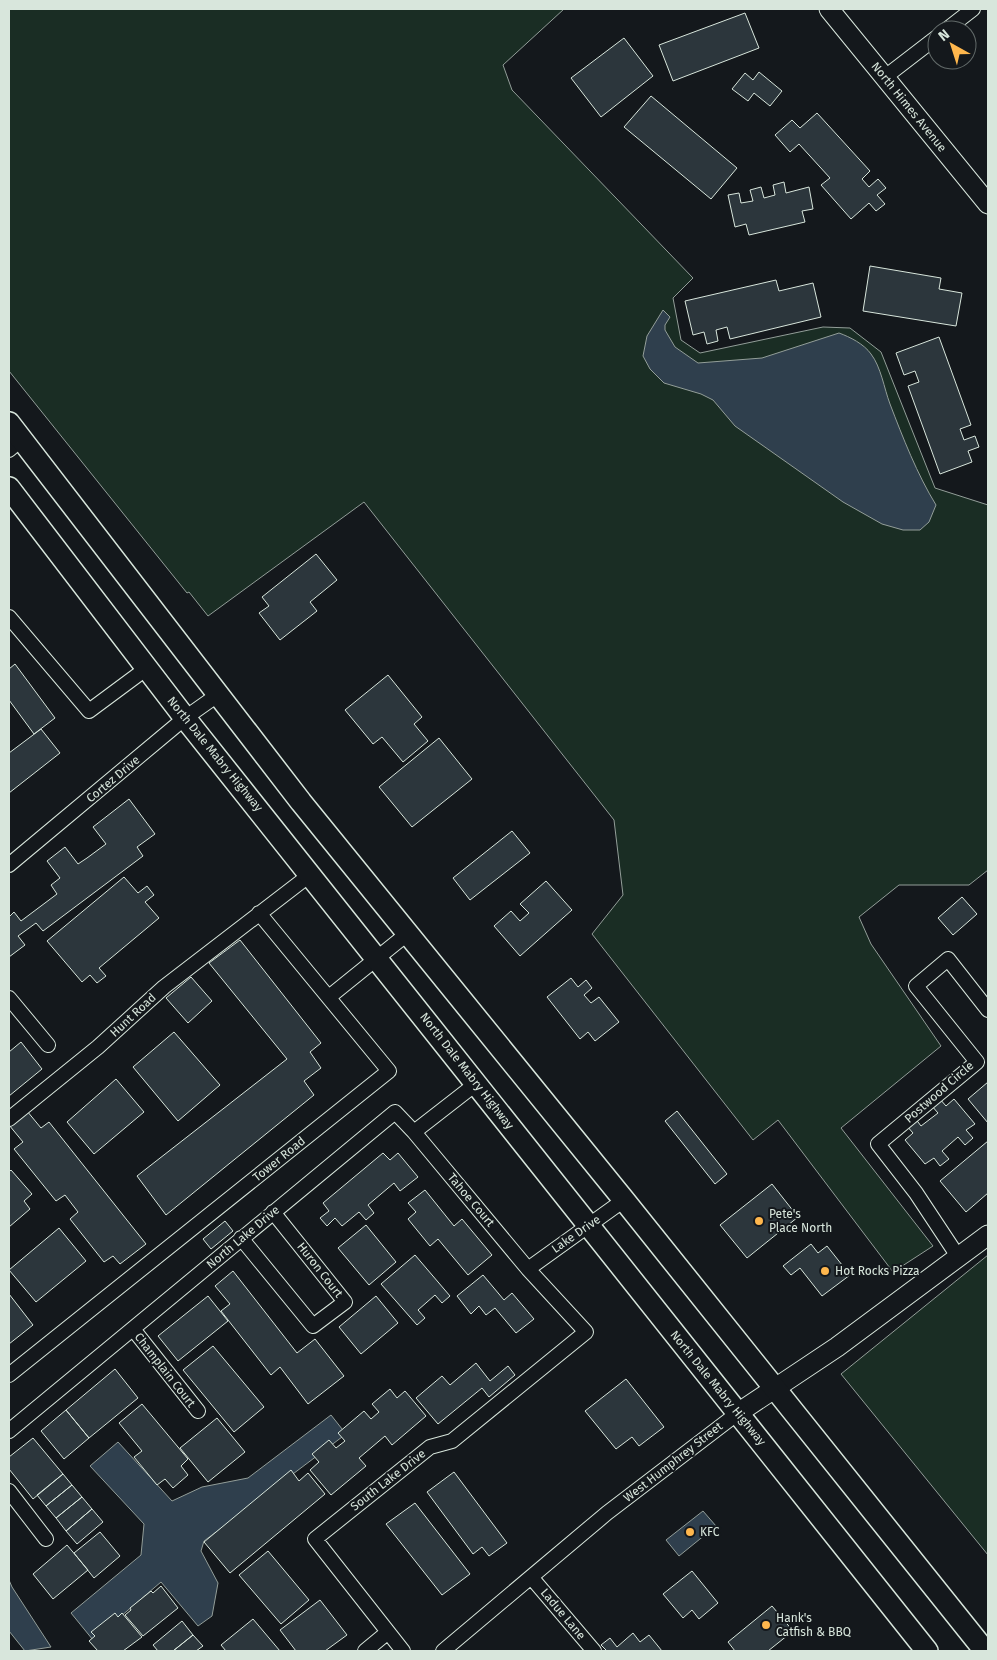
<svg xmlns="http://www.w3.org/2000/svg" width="997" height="1660" viewBox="0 0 997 1660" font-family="'Fira Sans',sans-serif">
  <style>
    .green { fill: #1a2d24; stroke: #939e99 }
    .water { fill: #2f3f4d; stroke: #939e99 }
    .building { fill: #2c363c; stroke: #d8e6dc }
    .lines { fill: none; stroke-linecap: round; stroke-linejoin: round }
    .street-casing { stroke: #d8e6dc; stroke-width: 16 }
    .secondary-casing { stroke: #d8e6dc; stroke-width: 21 }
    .primary-casing { stroke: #d8e6dc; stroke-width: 24 }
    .street { stroke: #14181c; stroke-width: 14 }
    .secondary { stroke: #14181c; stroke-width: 19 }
    .primary { stroke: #14181c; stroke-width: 21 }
    .poi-dot { fill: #ffb74d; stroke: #14181c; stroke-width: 2 }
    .labels { text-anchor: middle; stroke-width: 4; stroke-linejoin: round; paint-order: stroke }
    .street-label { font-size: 12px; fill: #d8e6dc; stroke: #14181c }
    .poi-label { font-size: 12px; fill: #d8e6dc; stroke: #14181c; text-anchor: start }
  </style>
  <rect width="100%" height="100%" fill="#14181c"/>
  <path class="green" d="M9,9H564L503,65L512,90L693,278L673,298L681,340L700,353L823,327L850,328L881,352L935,488L988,505V870L969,885H899L859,917L871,944L941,1046L841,1128L933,1246L893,1272L778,1120L753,1140L592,934L623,895L614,820L364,502L208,616L189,592L187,593L9,371Z
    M988,1255V1555L841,1374Z"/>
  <path class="water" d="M663,310L670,317L665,325V330L675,347L698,363L762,358L839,333C850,337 864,344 871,354C881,367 884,388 890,404C903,438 917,474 936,505L929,522L920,530H903L882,524L843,502L735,426L713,400L701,394L664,383L650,369L643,356L647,336Z
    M331,1415L346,1434L204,1541L201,1551L218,1583L212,1616L198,1626L161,1582L93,1640L71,1613L141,1555L144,1524L90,1466L118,1442L172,1501L202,1487L248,1478Z
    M703,1511L716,1526L679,1556L666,1540Z
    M9,1580L12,1587L51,1647L25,1651L9,1631Z"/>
  <path class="building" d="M745,13L759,48L673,81L659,45Z
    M624,38L653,76L601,117L571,78Z
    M759,72L782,91L770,106L754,93L748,101L732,89L745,73L753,80Z
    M651,96L737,168L711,199L624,127Z
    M817,113L870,171L862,179L869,187L878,179L886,188L877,195L885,204L876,211L869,203L851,219L821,185L830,178L799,144L790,152L775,135L792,120L800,128Z
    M784,182L786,193L809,187L813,209L802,211L805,222L749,235L746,224L735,227L728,195L739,193L741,203L753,201L750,190L761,187L764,198L775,195L773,185Z
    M870,266L941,278L939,289L962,293L956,326L863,311Z
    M776,280L779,291L813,283L821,317L730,339L727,327L716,330L718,341L707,344L704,332L693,335L685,301Z
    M939,337L971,425L960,429L964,440L975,436L979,447L968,451L972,462L940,474L908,386L919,382L915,371L904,375L896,353Z
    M316,554L337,580L310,602L317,611L280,640L259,613L269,606L262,597Z
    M15,664L55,718L34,734L9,700V669Z
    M388,675L422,717L414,724L428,741L403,762L382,737L373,744L345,710Z
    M41,729L60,753L9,793V753Z
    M439,738L472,779L412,827L379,787Z
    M129,799L155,834L137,847L143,856L43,931L36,923L18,936L25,945L9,957V917L14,912L21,921L57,894L51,885L60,878L47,861L65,847L78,864L87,858L106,844L93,827Z
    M512,831L530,853L470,900L453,878Z
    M124,877L138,893L147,886L154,895L145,902L159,918L99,968L106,976L97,983L90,975L82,982L47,941Z
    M546,881L572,910L520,956L494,926L511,911L520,921L529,913L520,904Z
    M962,897L977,914L953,935L938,918Z
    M240,940L321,1043L310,1052L321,1068L304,1081L314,1095L166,1215L137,1176L287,1059L209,963Z
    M191,977L212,1001L188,1023L166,998Z
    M571,978L578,987L586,980L592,988L584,995L591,1003L599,997L619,1022L595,1041L588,1032L580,1039L547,997Z
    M174,1032L220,1085L178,1121L133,1067Z
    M21,1042L42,1069L9,1096V1052Z
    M116,1079L144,1112L94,1154L67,1122Z
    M988,1082V1123L968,1099Z
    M939,1098L946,1106L954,1099L975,1124L966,1130L973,1138L965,1145L958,1137L942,1151L949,1159L940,1166L934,1158L925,1164L905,1140L913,1133L906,1125L915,1118L921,1126L938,1113L931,1105Z
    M27,1111L41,1128L49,1122L146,1244L120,1264L113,1256L104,1262L70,1219L78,1212L65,1195L56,1201L14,1149L23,1142L9,1125Z
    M677,1111L727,1174L715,1184L665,1121Z
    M988,1141V1193L966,1212L940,1181Z
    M383,1153L390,1160L398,1153L418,1177L400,1191L394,1183L368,1205L374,1213L366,1220L359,1212L342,1226L335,1218L327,1226L320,1218L329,1211L323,1203Z
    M11,1170L32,1194L24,1201L30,1209L9,1227V1172Z
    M772,1184L798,1217L747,1258L720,1225Z
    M425,1190L454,1226L462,1219L492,1255L468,1275L438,1239L430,1246L408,1219L416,1212L408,1203Z
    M225,1221L233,1231L211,1249L203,1239Z
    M366,1225L396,1262L369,1285L338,1248Z
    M59,1228L86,1261L36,1302L9,1270Z
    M811,1244L818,1253L827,1246L850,1275L822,1296L800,1268L791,1275L783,1266Z
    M415,1255L450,1296L442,1303L435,1295L418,1310L425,1318L417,1325L381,1284Z
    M233,1271L297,1353L315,1339L344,1376L308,1404L280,1367L271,1375L221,1311L230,1304L215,1286Z
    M483,1275L504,1300L512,1293L534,1319L516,1333L495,1308L486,1315L479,1306L471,1314L457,1296Z
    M9,1294L33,1325L9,1344Z
    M208,1296L228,1321L178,1361L158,1336Z
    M376,1296L398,1323L361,1354L339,1327Z
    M213,1346L264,1407L234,1432L183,1370Z
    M476,1363L490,1381L508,1366L515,1375L489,1397L482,1388L438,1424L416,1398L442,1376L450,1385Z
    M115,1369L138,1398L89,1438L66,1410Z
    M626,1379L664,1427L639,1446L632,1437L616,1449L585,1411Z
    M390,1389L397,1398L405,1391L426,1416L392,1445L385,1436L359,1458L366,1466L331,1495L310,1470L319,1462L312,1454L329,1440L336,1448L345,1441L338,1433L364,1411L371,1419L379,1412L372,1404Z
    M142,1404L188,1459L181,1466L188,1475L173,1488L165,1479L157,1485L134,1457L142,1451L119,1423Z
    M66,1410L89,1438L64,1459L41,1431Z
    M217,1418L245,1452L208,1482L180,1448Z
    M33,1438L63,1474L33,1499L9,1469V1457Z
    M291,1470L299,1481L308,1473L325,1494L230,1573L204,1542Z
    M454,1472L507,1543L489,1556L482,1547L473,1554L427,1492Z
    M63,1474L72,1485L46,1506L37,1495Z
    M72,1485L82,1497L56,1518L46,1506Z
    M82,1497L92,1509L66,1531L56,1518Z
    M415,1503L470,1574L442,1595L386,1524Z
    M92,1509L103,1522L77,1544L66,1531Z
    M100,1532L120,1556L94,1578L74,1553Z
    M67,1545L88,1570L53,1599L33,1574Z
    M268,1551L309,1600L281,1624L239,1575Z
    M692,1571L718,1603L699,1619L692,1610L683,1618L663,1594Z
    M161,1586L178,1608L143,1636L125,1615L131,1610L130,1608L151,1591L153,1593Z
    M320,1600L347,1635L325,1651H296L280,1630Z
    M772,1606L793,1631L768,1651H735L728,1642Z
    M115,1613L118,1617L122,1613L142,1637L123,1651H98L89,1641L95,1636L91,1632Z
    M253,1619L280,1651H226L221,1645Z
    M182,1621L193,1635L173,1651H158L153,1645Z
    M633,1633L640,1642L649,1635L662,1651H607L601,1645L610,1638L617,1647Z
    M193,1635L203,1646L196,1651H173Z"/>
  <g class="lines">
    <g class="street-casing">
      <path id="street" d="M946,30L973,9
        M885,77L937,37
        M9,450L22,439
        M9,617L89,711L147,668
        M9,865L185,718L219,694
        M329,997L407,934
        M9,998L48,1045
        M9,1119L98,1047L164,987L311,874
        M414,1132L477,1083
        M241,1238L313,1326L345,1302L273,1212
        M959,1258L916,1193L878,1144L977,1062L916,986L948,959L988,1010
        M528,1269L624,1200
        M133,1329L198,1411
        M9,1375L389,1071L259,913
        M9,1431L395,1112L414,1132L528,1269L586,1332L452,1441L430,1447L315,1539L403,1651
        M9,1491L46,1539
        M531,1577L594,1651
        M365,1651L388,1632
        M443,1651L607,1513L738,1413"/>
    </g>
    <g class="secondary-casing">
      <path id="secondary" d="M829,9L988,204
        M738,1413L837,1347L988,1235"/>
    </g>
    <g class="primary-casing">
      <path id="primary" d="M9,423L301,802L624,1200L985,1651
        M9,488L185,718L927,1651"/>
    </g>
    <use href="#street" class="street"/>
    <use href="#secondary" class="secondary"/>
    <use href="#primary" class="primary"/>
  </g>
  <g class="poi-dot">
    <circle cx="759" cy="1221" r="5"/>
    <circle cx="825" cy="1271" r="5"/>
    <circle cx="690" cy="1532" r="5"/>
    <circle cx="766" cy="1625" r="5"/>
  </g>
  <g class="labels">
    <g class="street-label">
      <text transform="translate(909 107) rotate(51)" y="4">North Himes Avenue</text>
      <text transform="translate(215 754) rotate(51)" y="4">North Dale Mabry Highway</text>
      <text transform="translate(113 779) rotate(-40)" y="4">Cortez Drive</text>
      <text transform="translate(133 1015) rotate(-43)" y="4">Hunt Road</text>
      <text transform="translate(467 1071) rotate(52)" y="4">North Dale Mabry Highway</text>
      <text transform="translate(939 1092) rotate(-41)" y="4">Postwood Circle</text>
      <text transform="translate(279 1159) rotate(-39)" y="4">Tower Road</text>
      <text transform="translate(471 1200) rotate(50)" y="4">Tahoe Court</text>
      <text transform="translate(576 1234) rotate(-35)" y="4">Lake Drive</text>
      <text transform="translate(243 1237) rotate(-40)" y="4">North Lake Drive</text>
      <text transform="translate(320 1270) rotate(52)" y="4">Huron Court</text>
      <text transform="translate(165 1370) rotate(52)" y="4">Champlain Court</text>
      <text transform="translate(718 1388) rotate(51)" y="4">North Dale Mabry Highway</text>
      <text transform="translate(673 1462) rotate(-38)" y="4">West Humphrey Street</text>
      <text transform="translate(388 1480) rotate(-38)" y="4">South Lake Drive</text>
      <text transform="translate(563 1614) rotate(50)" y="4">Ladue Lane</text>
    </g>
    <g class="poi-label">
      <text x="769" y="1218">Pete's<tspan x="769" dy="14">Place North</tspan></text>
      <text x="835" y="1275">Hot Rocks Pizza</text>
      <text x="700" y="1536">KFC</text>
      <text x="776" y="1622">Hank's<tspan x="776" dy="14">Catfish &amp; BBQ</tspan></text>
    </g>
  </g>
  <rect width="997" height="1660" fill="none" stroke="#d8e6dc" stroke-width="20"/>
  <g transform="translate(952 45) rotate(321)"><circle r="24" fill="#14181c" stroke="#626a69"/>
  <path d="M0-4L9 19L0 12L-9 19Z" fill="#ffb74d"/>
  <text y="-8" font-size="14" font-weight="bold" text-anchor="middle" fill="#d8e6dc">N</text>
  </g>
</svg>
